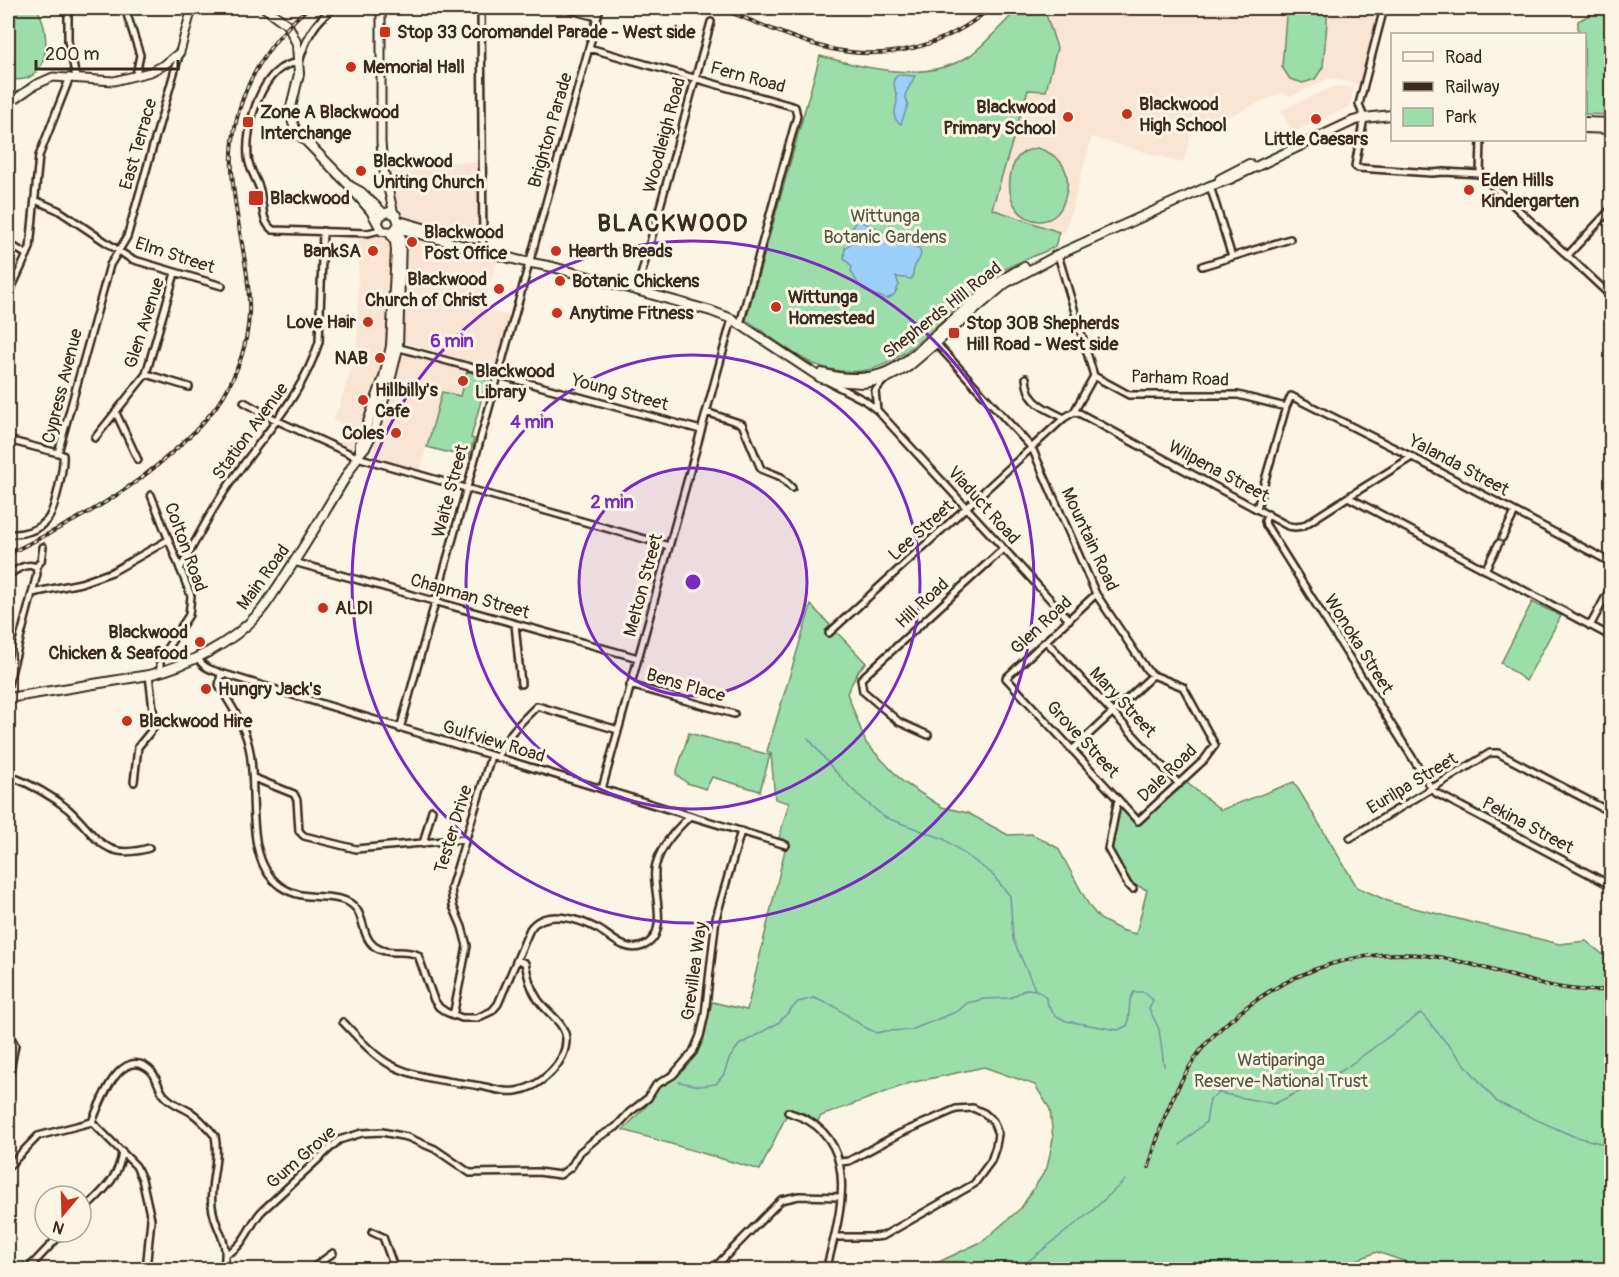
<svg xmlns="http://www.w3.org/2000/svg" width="1619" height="1277" viewBox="0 0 1619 1277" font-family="Pangolin,sans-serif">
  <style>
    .built { fill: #fae4d4 }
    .green { fill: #9cdea9; stroke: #6c8464; stroke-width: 1.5 }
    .water { fill: #9cd0fa; stroke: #758ea2; stroke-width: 1.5 }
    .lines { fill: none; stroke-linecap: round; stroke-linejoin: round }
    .stream { stroke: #758ea2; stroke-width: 1.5 }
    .minor-casing { stroke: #3b2a1e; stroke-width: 10 }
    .tertiary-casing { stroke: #3b2a1e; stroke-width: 11 }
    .secondary-casing { stroke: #3b2a1e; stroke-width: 12 }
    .minor { stroke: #fcf5e5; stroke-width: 5 }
    .tertiary { stroke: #fcf5e5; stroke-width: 7 }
    .secondary { stroke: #fcf5e5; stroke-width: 8 }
    .rail-casing { stroke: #3b2a1e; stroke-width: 4 }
    .rail { stroke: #fcf5e5; stroke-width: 1.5; stroke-dasharray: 4.5; stroke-linecap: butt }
    .ring { fill: none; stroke: #7b2cbf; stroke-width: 3 }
    .poi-dot { fill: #c8321e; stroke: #fcf5e5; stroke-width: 2 }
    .labels { text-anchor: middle; stroke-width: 6; stroke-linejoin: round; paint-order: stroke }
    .poi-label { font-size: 18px; font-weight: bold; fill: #3b2a1e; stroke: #fcf5e5; text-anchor: start }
    .street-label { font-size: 18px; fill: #3b2a1e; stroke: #fcf5e5 }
    .park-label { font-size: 18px; fill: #535741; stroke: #fcf5e5 }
    .district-label { font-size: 24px; font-weight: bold; letter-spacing: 1.5px; fill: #3b2a1e; stroke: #fcf5e5 }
    .centre { fill: #7b2cbf; stroke: #fcf5e5; stroke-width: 3 }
    .ring-label { font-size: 18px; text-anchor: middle; font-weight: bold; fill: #7b2cbf; stroke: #fcf5e5; stroke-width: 6; stroke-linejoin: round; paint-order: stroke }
  </style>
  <rect width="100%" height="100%" fill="#fcf5e5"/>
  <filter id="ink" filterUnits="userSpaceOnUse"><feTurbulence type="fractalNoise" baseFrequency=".0167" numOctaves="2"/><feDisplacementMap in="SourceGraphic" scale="12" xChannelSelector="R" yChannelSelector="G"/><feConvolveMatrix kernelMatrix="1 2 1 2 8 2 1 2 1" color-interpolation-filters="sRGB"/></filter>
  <g filter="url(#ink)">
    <path class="built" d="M1044,8H1381L1360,85L1329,78L1292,96L1281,93L1191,133L1183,163L1092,137L1065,233L992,209L1028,89L1046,91L1057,49Z
      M1343,86L1354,88L1350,106L1292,133L1281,110L1333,87Z
      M479,162V234L475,237L402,217L389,163Z
      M359,235H389L393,241L387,342L362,428L352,452L338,444L347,426L333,420L340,404L357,350Z
      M409,235L497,260L482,309L512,317L498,369L406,343L403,339L406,237Z
      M408,355L467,371L460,396L442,392L420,470L374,457L372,453L401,357Z"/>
    <path class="green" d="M8,8H37C52,35 51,87 8,79Z
      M1019,8H1044L1057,48L1046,91L1028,90L992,209L1059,232L1055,247C1036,256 1010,264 993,276C933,317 892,402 807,361C786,350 766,333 746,320L820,56C867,68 925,84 969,56C983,47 1006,20 1019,8Z
      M1290,8H1322L1327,16V22L1323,67L1315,79L1303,83L1290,79L1282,67L1286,16Z
      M1603,8H1611V115L1585,114L1584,34H1578V21Z
      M1037,148C1064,156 1073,174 1064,201C1057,225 1029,228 1015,206C1006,191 1008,162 1024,152C1028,150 1033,149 1037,148Z
      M467,371L490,379L489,382H486L471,438L474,439L469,458L427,447L442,392L460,396Z
      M1532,602L1561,616L1526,681L1501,663Z
      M811,605L866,663L859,670L847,693L866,743L903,782L942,807L968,813L1008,835L1032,834L1058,848L1090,907L1100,919L1121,930L1136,934L1147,890L1131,883L1112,850L1120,807L1137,824L1187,783L1221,810L1294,782L1357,887L1390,902L1559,944L1586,941L1611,961V1269H1427L1377,1252L1331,1270L924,1269L983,1241L1021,1208L1047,1168L1053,1139L1050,1109L1035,1085L984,1067L910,1083L821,1116L817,1122L789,1110L760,1170L623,1130L647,1105L658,1088L678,1076L696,1054L704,1036L712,1002L747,1010L787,841L779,838L789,803L775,799L771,754L767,751Z
      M689,733L770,755L760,791L712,777L706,789L687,783L676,774Z"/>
    <path class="water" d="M898,75L915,76L905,95L908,104L901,124C890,118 896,111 897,101C897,93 893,87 894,79Z
      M856,219L919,248C923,257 919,258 915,266C913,269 913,275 912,279L896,277L899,285L894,295L887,299C866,292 861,292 851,271L852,267L844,258L845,248L851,243L850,236Z"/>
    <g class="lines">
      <path class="stream" d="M808,738L833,769L857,794L884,817L944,839L991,873L1010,896L1013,939L1035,989
        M679,1082L700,1086L716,1084L724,1074L729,1059L739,1045L778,1023L798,1002L814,998L834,1006L864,1027L877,1033L885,1031L911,1030L958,1011L967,1003L984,999L1010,998L1026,989L1036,990L1045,996L1048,1005L1055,1015L1066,1021L1118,1030L1128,1025L1130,1000L1134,992H1144L1153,1000L1149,1009L1159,1029L1164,1066
        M1213,1089L1219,1093
        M1180,1145L1206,1122L1210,1099L1219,1093L1274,1104L1343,1070L1421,1013L1497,1102L1573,1136L1612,1146
        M1017,1270L1092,1211L1125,1180"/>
      <g class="minor-casing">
        <path id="minor" d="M68,8V41L76,77
          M125,8L140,55L136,75
          M334,8C314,22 305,40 299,63C262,62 245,127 248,157C249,169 255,176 259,187C264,200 260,222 273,230L368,233L380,230
          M481,8L483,250
          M563,8L597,17
          M1384,8L1359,104L1364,118L1355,166L1358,168L1432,173L1444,172L1480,174
          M589,48L795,107L797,116L740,324
          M1480,174L1612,297
          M1480,174L1481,140
          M1210,186L1232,257
          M35,200L58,210L131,259L222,286
          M8,243L27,255
          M1058,255L1094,376L1129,395H1238L1286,407
          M1567,256L1612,208
          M1202,266L1290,239
          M637,290L711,22
          M8,296L30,248L39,156L70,77
          M934,341L1032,448L1096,594L1147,670L1153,675L1183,687L1215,745L1204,760L1138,821L1006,678L1096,594
          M396,347L701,430
          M146,374L189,387
          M1026,378C1028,404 1043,407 1064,418
          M829,382L864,400L877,410L1069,620
          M244,402L278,421L357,457L669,546
          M877,410L875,391L884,380
          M706,412L742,424L761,469L781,477L792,488
          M1074,412L1094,376
          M116,413L138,460
          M95,438L146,374L175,273
          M8,440L58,453
          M151,495L191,596L189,615L160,659V672
          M1348,497L1412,457
          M1257,508L1286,407L1291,396L1412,457L1612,563
          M1268,514L1265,521L1266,525L1432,789L1436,793L1612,886
          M8,534C21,535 38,531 47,520C55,511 64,467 63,455L58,453L110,265L127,237L180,52
          M1502,538L1515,512
          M294,562L638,658
          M36,567L41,561L43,547
          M180,569C195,543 209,514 226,489C258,440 301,400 319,342L323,231
          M1485,570L1499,543
          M8,575C16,570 27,562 36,567
          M32,593L81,583L112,572L168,540
          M515,624L521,684
          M1590,626L1612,585
          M829,633L1064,418L1074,412L1079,413L1288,526L1295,527L1303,526L1348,497L1612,637
          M1046,641L1179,784
          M198,657C202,668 212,670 221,673L786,845
          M221,673L219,686C231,705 244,724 249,747C259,789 242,858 280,886C305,903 325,892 346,901C367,910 359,934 374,946C387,956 404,949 418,955L434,1000L439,1007L446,1012L462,1018H477L492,1011L498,1004L530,929C545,908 579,919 598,929C612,937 625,953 643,946C673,934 649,885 656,864C662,844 676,830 690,816
          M8,685L37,574L36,567
          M630,685L734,714
          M400,729L600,8
          M928,735L899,722L863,691L861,679L1003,549
          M1072,750L1153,675
          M498,758C504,737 522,721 537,706L618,730
          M8,775C28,783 51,795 68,809C96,834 102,862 149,848
          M254,778L294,794L297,800L299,831L304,836L356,849L466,839
          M134,782L138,747L155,726L149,675
          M602,789L732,319
          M1118,799L1108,849L1128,885L1133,889
          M1350,838L1490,753H1498L1612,813
          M423,844L432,810
          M453,1016L467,946L462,927L453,906L451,888L491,756
          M343,1022C357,1036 373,1056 391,1065C418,1079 450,1081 480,1086C492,1088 504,1093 516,1091C539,1088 567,1064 566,1038C564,1021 545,1012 537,998C530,987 528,976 525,963L518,960
          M8,1033L15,1045L8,1081
          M788,1112C795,1115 803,1117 809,1121C861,1152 838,1223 826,1270
          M92,1122L136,1166L142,1179L151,1219L146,1270
          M8,1167L38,1136L92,1122C100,1103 120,1046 149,1069C158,1076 157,1088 165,1096C172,1104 183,1107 192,1113C201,1119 208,1128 215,1136C220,1160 209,1183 212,1206C215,1233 231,1238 223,1270
          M81,1213C99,1194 120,1179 122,1151
          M372,1232L383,1237L395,1270
          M835,1237H875L883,1236L974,1184L991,1161L996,1146L998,1134L993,1121L984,1113L973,1108L956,1109L901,1133L849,1161L840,1162
          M227,1253C244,1248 250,1223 262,1211L339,1140L362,1133L382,1132L407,1137L435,1149L470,1173L538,1172L560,1175L571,1167L580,1152L597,1138L616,1127L630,1112L648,1098L656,1085L673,1075L693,1052L700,1036L705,1014L716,918L741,831
          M27,1270L63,1232
          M310,1270L333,1253
          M710,1270L719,1263L781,1200L799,1196L841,1197"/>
      </g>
      <g class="tertiary-casing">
        <path id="tertiary" d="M381,8V142L383,167L394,214
          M8,104L35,85L53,77L114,81L150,72L164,65L180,52L192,8"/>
      </g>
      <g class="secondary-casing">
        <path id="secondary" d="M265,8L288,25L297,44L299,74L291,107L293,123L296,131L350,186L361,192L383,213
          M1584,122L1612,123
          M1584,128L1612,129
          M1220,179L1249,164
          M353,190L371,211L382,231L393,232L399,224L396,215L389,212L381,215L378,221
          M399,221L434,231
          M397,228L521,261L553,267L711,311L732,319L821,378L832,381L863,383L885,379L908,367L1006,283L1058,255
          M1055,256L1210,186L1230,179L1353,121L1364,118L1392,115
          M822,373C841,379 861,380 881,374C902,367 921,349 937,334C965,310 991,283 1024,267
          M360,453V444L384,377L391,346L396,250L395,242L390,233
          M8,698L149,675C188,665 232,644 259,613C268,603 275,590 283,579C310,538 335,495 360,453L366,446L374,430L390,381L398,348L401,238L397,229"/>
      </g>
      <use href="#minor" class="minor"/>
      <use href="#tertiary" class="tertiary"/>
      <use href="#secondary" class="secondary"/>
      <g class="rail-casing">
        <path id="rail" d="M719,8C755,21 790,39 827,48C885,62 946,47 990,8
          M8,554C71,523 124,497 176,449C194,433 211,416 224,395C273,312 236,254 232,170C229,105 260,49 308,8
          M1149,1167C1159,1130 1171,1095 1192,1063C1204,1043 1221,1027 1239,1013C1296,967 1365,946 1438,957C1495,966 1553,997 1612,989"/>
      </g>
      <use href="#rail" class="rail"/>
    </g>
  </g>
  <circle cx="693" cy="582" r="114" fill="#7b2cbf" fill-opacity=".12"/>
  <g class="ring">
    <circle cx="693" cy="582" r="114"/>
    <circle cx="693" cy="582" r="227"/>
    <circle cx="693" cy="582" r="341"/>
  </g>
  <g class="poi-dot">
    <rect x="379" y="26" width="12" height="12" rx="3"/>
    <circle cx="351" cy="67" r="6"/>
    <circle cx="1127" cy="114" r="6"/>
    <circle cx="1068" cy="117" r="6"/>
    <circle cx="1316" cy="119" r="6"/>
    <rect x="242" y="116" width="12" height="12" rx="3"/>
    <circle cx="361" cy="171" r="6"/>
    <circle cx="1469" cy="190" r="6"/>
    <rect x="248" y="190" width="16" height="16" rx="3"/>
    <circle cx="412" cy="242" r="6"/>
    <circle cx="373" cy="251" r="6"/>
    <circle cx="556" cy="251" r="6"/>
    <circle cx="560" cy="281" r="6"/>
    <circle cx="499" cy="289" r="6"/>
    <circle cx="776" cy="307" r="6"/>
    <circle cx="557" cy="313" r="6"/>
    <circle cx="368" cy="322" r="6"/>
    <rect x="948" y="327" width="12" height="12" rx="3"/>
    <circle cx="380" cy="358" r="6"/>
    <circle cx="463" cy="381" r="6"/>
    <circle cx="363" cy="400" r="6"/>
    <circle cx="396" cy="433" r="6"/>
    <circle cx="323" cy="608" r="6"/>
    <circle cx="200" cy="642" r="6"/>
    <circle cx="206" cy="689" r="6"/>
    <circle cx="127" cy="721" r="6"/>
  </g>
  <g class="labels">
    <g class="poi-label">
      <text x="397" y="38">Stop 33 Coromandel Parade - West side</text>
      <text x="363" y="73">Memorial Hall</text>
      <text x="1139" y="110">Blackwood<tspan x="1139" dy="21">High School</tspan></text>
      <text x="1056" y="113" text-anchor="end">Blackwood<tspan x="1056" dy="21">Primary School</tspan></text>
      <text x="260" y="118">Zone A Blackwood<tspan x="260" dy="21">Interchange</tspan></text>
      <text x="1316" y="145" text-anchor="middle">Little Caesars</text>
      <text x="373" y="167">Blackwood<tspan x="373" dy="21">Uniting Church</tspan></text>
      <text x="1481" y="186">Eden Hills<tspan x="1481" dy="21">Kindergarten</tspan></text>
      <text x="270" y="204">Blackwood</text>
      <text x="424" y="238">Blackwood<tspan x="424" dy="21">Post Office</tspan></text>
      <text x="361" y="257" text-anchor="end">BankSA</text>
      <text x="568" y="257">Hearth Breads</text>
      <text x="487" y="285" text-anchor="end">Blackwood<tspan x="487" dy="21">Church of Christ</tspan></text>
      <text x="572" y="287">Botanic Chickens</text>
      <text x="788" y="303">Wittunga<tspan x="788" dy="21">Homestead</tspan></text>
      <text x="569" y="319">Anytime Fitness</text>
      <text x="356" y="328" text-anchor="end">Love Hair</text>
      <text x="966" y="329">Stop 30B Shepherds<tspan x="966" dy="21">Hill Road - West side</tspan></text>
      <text x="368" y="364" text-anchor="end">NAB</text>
      <text x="475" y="377">Blackwood<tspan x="475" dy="21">Library</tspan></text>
      <text x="375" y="396">Hillbilly's<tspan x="375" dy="21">Cafe</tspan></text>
      <text x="384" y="439" text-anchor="end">Coles</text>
      <text x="335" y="614">ALDI</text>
      <text x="188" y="638" text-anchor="end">Blackwood<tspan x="188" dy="21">Chicken &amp; Seafood</tspan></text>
      <text x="218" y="695">Hungry Jack's</text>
      <text x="139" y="727">Blackwood Hire</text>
    </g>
    <g class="street-label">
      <text transform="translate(748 77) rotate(15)" y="6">Fern Road</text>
      <text transform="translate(550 130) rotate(-74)" y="6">Brighton Parade</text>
      <text transform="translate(664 135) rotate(-75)" y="6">Woodleigh Road</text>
      <text transform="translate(138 144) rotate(-74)" y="6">East Terrace</text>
      <text transform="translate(175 255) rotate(18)" y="6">Elm Street</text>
      <text transform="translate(942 310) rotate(-38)" y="6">Shepherds Hill Road</text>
      <text transform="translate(144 323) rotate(-72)" y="6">Glen Avenue</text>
      <text transform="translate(1180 378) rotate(2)" y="6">Parham Road</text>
      <text transform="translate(62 386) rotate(-76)" y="6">Cypress Avenue</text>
      <text transform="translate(620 392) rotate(15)" y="6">Young Street</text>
      <text transform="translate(250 431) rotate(-54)" y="6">Station Avenue</text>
      <text transform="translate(1459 465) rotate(28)" y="6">Yalanda Street</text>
      <text transform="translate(1219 471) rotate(28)" y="6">Wilpena Street</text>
      <text transform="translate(450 491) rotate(-75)" y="6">Waite Street</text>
      <text transform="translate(984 505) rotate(48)" y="6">Viaduct Road</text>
      <text transform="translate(921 530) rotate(-42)" y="6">Lee Street</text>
      <text transform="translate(1090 539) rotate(65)" y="6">Mountain Road</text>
      <text transform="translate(186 547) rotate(70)" y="6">Colton Road</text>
      <text transform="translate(263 577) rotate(-54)" y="6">Main Road</text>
      <text transform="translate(643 585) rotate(-75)" y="6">Melton Street</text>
      <text transform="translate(470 596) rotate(16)" y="6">Chapman Street</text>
      <text transform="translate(922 603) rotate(-43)" y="6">Hill Road</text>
      <text transform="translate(1041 625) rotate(-43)" y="6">Glen Road</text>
      <text transform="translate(1359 644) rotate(58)" y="6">Wonoka Street</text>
      <text transform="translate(686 685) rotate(16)" y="6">Bens Place</text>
      <text transform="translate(1123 702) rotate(47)" y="6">Mary Street</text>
      <text transform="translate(1083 739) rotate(47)" y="6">Grove Street</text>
      <text transform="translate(494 741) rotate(17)" y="6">Gulfview Road</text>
      <text transform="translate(1167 773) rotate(-44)" y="6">Dale Road</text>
      <text transform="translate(1412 783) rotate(-31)" y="6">Eurilpa Street</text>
      <text transform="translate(1528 825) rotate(28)" y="6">Pekina Street</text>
      <text transform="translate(453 829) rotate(-73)" y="6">Tester Drive</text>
      <text transform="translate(694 971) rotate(-82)" y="6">Grevillea Way</text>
      <text transform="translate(301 1157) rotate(-41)" y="6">Gum Grove</text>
    </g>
    <g class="park-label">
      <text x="885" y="222">Wittunga<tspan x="885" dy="21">Botanic Gardens</tspan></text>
      <text x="1281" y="1066">Watiparinga<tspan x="1281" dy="21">Reserve-National Trust</tspan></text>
    </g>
    <g class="district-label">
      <text x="673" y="231">BLACKWOOD</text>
    </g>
  </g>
  <circle cx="693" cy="582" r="9" class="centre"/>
  <g class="ring-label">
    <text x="452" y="347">6 min</text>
    <text x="532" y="428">4 min</text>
    <text x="612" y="508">2 min</text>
  </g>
  <rect width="1619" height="1277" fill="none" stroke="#fcf5e5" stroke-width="30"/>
  <rect x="15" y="15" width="1589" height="1247" fill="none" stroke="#3b2a1e" stroke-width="2" filter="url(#ink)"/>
  <rect x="1391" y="33" width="195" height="108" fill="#fcf5e5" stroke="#afa495" stroke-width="1.5"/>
  <rect x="1403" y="52" width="30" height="9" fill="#fcf5e5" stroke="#afa495" stroke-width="1.5"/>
  <text x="1445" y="63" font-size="18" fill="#3b2a1e">Road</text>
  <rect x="1403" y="82" width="30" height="9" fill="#3b2a1e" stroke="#afa495" stroke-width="1.5"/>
  <text x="1445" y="93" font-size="18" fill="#3b2a1e">Railway</text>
  <rect x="1403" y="108" width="30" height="18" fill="#9cdea9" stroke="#afa495" stroke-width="1.5"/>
  <text x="1445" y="123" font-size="18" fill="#3b2a1e">Park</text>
  <g transform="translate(63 1214) rotate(199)"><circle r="28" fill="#fcf5e5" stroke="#afa495" stroke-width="1.5"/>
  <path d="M0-4.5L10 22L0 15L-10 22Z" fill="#c8321e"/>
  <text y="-9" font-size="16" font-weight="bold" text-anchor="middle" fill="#3b2a1e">N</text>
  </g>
  <path d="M36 60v9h142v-9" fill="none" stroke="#3b2a1e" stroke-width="3"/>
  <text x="45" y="60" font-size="18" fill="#3b2a1e" stroke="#fcf5e5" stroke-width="4.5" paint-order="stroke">200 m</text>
</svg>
